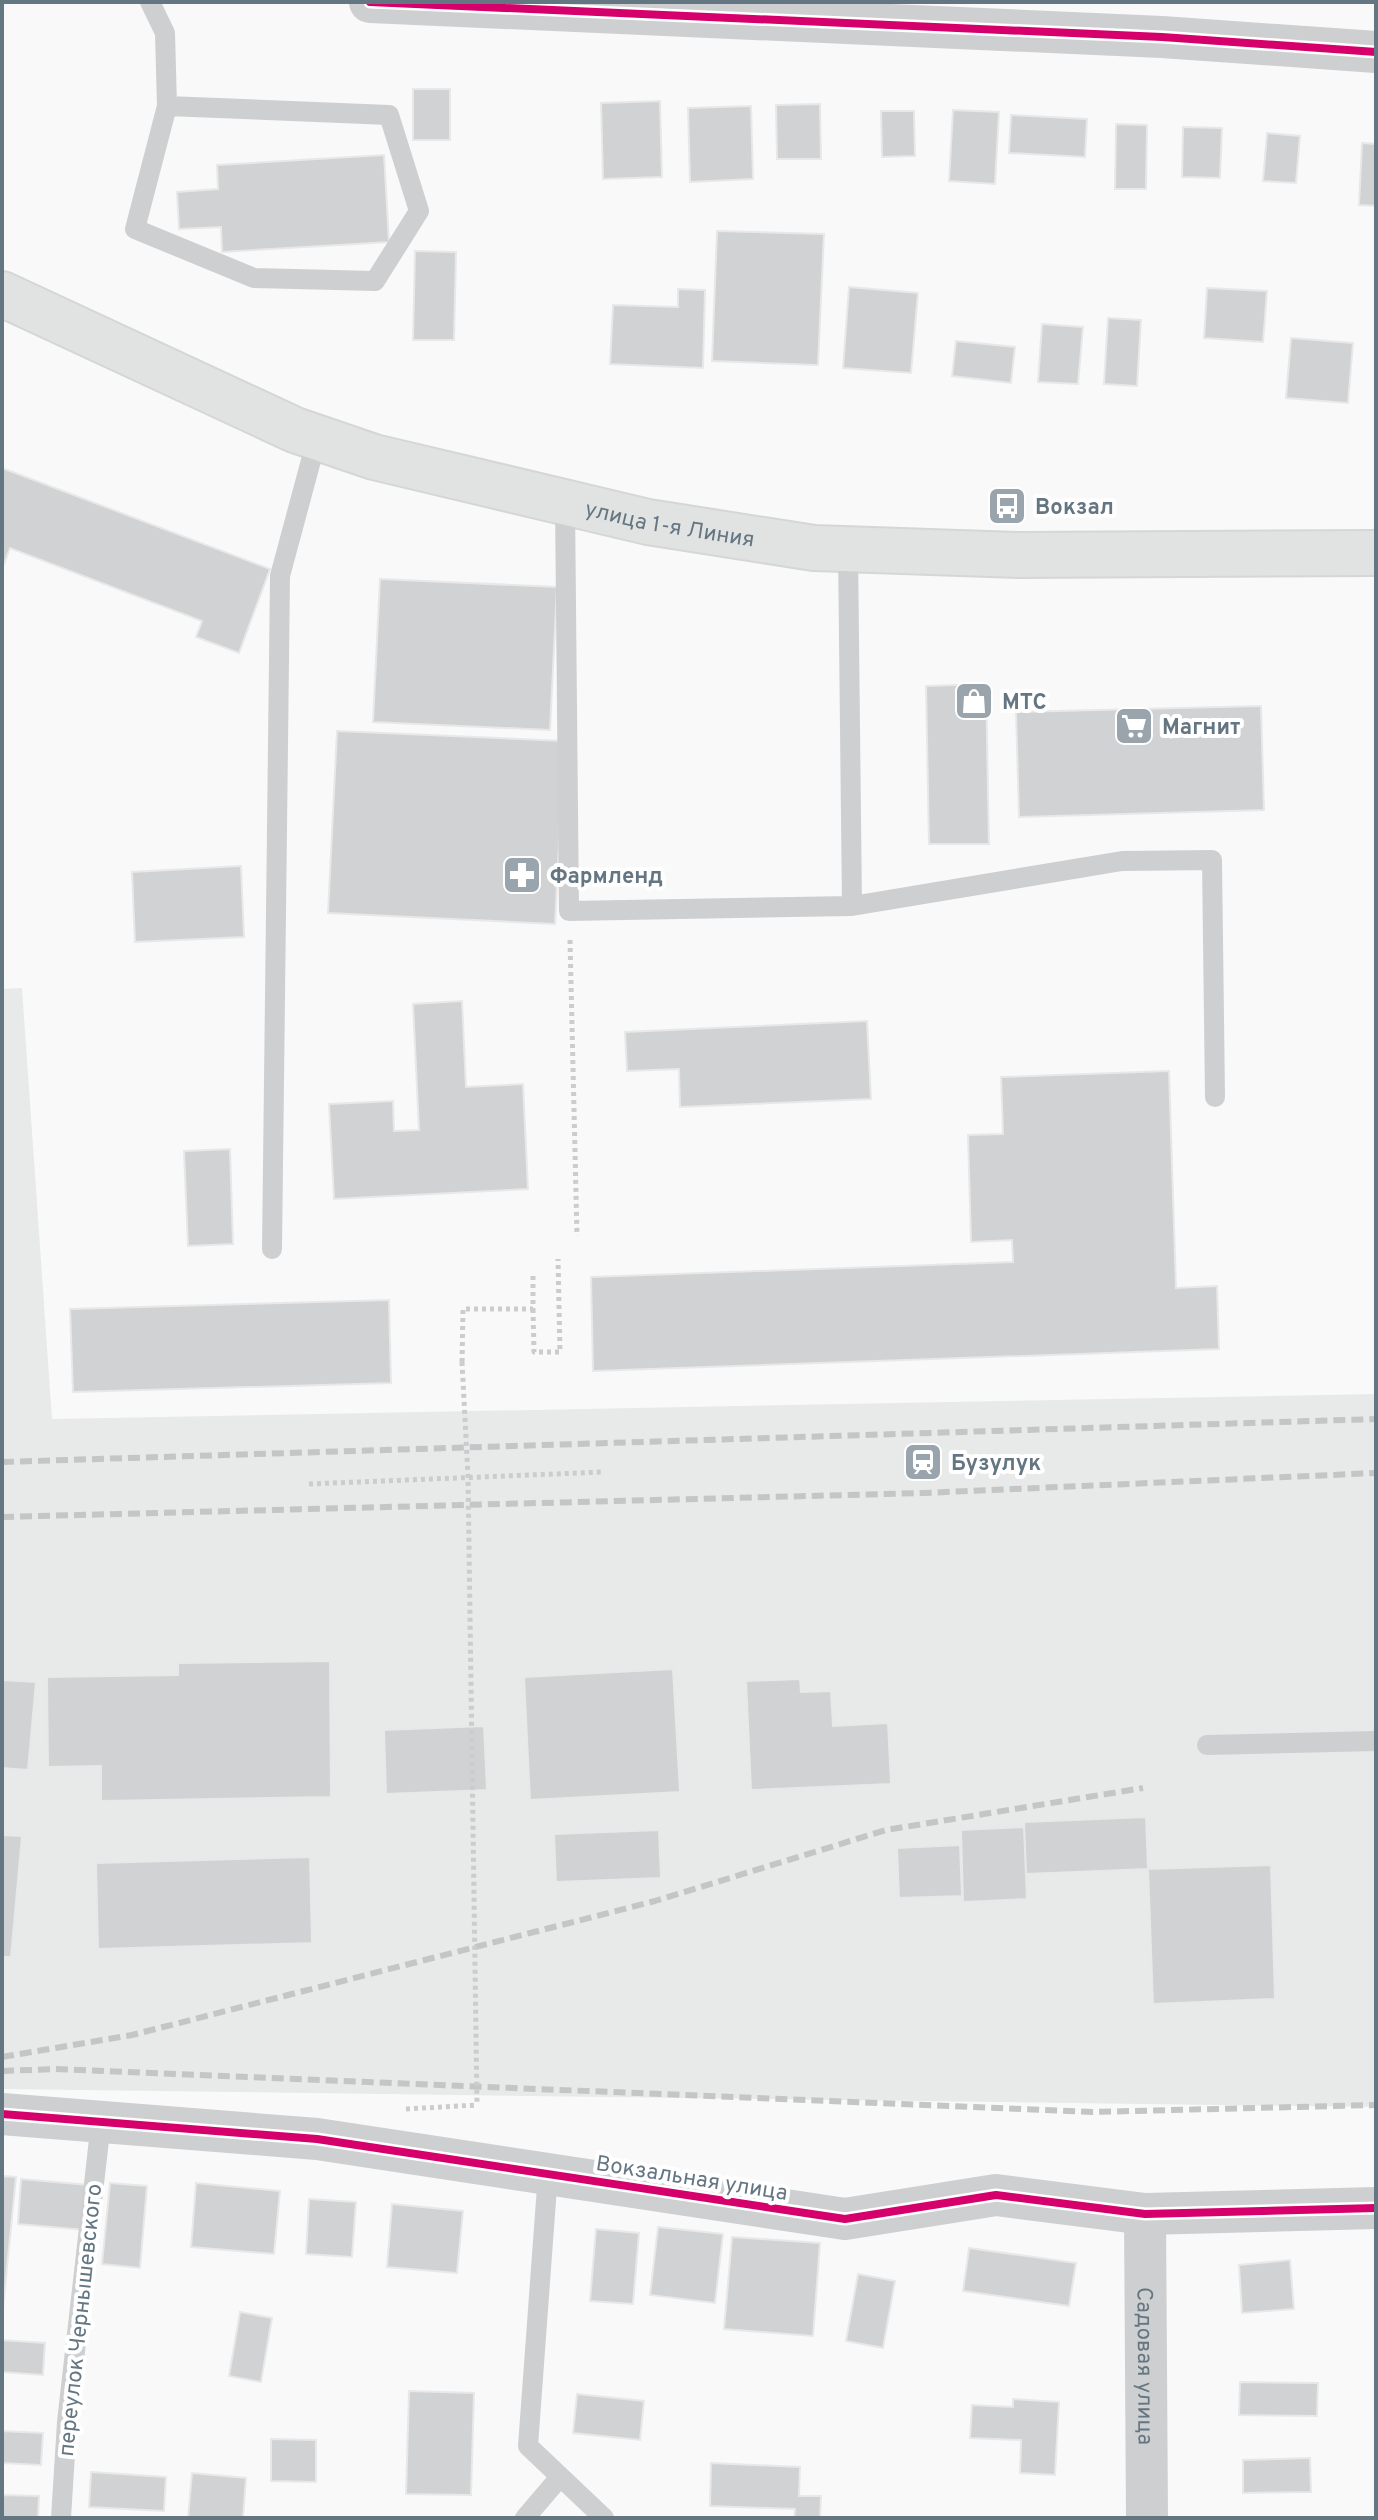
<svg xmlns="http://www.w3.org/2000/svg" width="1378" height="2520" viewBox="0 0 1378 2520" font-family="Overpass,sans-serif">
  <style>
    .built { fill: #e8e9e9 }
    .building { fill: #d0d2d3; stroke: #e8e8e8; stroke-width: 2 }
    .lines { fill: none; stroke-linecap: round; stroke-linejoin: round }
    .secondary-casing { stroke: #d5d6d7; stroke-width: 48 }
    .path { stroke: #cbcccd; stroke-width: 5; stroke-dasharray: 4 4; stroke-linecap: butt }
    .service { stroke: #cecfd0; stroke-width: 20 }
    .minor { stroke: #cecfd0; stroke-width: 42 }
    .secondary { stroke: #e1e2e2; stroke-width: 44 }
    .rail { stroke: #c3c5c6; stroke-width: 6; stroke-dasharray: 12 6; stroke-linecap: butt }
    .path-bridge { stroke: #cbcccd; stroke-width: 5; stroke-dasharray: 4 4; stroke-linecap: butt }
    .cycleway-casing { stroke: #fff; stroke-width: 13 }
    .cycleway { stroke: #d6006c; stroke-width: 8 }
    .labels { text-anchor: middle; stroke-width: 8; stroke-linejoin: round; paint-order: stroke }
    .poi-label { font-size: 22px; font-weight: bold; fill: #657683; stroke: #fff; text-anchor: start }
    .street-label { font-size: 22px; fill: #657683; stroke: #fff }
  </style>
  <rect width="100%" height="100%" fill="#f9f9f9"/>
  <path class="built" d="M22,988L52,1419L1376,1394V2107L2,2089V989Z"/>
  <path class="building" d="M413,89H450V140H413Z
    M660,101L662,177L603,179L601,103Z
    M820,104L821,159H777L776,105Z
    M751,106L753,179L690,182L688,108Z
    M953,110L999,112L995,184L949,181Z
    M881,111H914L915,156L882,157Z
    M1011,115L1087,119L1085,157L1009,153Z
    M1116,124L1147,125L1146,189H1115Z
    M1183,127L1222,128L1220,178L1182,177Z
    M1267,133L1300,136L1296,183L1263,181Z
    M1362,143L1376,144V206L1359,205Z
    M384,155L389,242L222,252L221,227L179,229L177,192L218,189L217,165Z
    M717,231L824,234L818,365L712,361Z
    M415,251L456,252L454,340H413Z
    M849,287L918,293L911,373L843,368Z
    M1207,288L1267,291L1263,342L1204,338Z
    M678,289L705,290L703,368L610,364L613,305L678,307Z
    M1108,318L1141,320L1137,386L1104,384Z
    M1042,324L1083,327L1078,384L1038,382Z
    M1291,338L1353,343L1348,403L1286,398Z
    M956,341L1015,347L1011,383L952,376Z
    M2,468L270,569L239,653L196,637L202,621L10,548L4,564L2,563Z
    M380,579L557,587L550,730L373,722Z
    M986,684L989,844H929L926,686Z
    M1261,706L1264,810L1019,817L1016,712Z
    M337,731L564,741L555,924L328,913Z
    M241,866L244,937L135,942L132,872Z
    M462,1001L466,1087L523,1084L528,1189L334,1199L329,1104L393,1101L394,1131L419,1130L413,1004Z
    M867,1021L871,1099L680,1107L679,1069L627,1071L625,1032Z
    M1169,1071L1176,1288L1217,1286L1219,1349L593,1371L591,1277L1013,1262L1012,1240L971,1242L968,1135L1003,1134L1001,1077Z
    M230,1149L233,1244L188,1246L184,1151Z
    M389,1300L391,1383L73,1392L70,1309Z
    M330,1661L331,1797L101,1801V1766L48,1767L47,1677L178,1675V1663Z
    M673,1669L680,1792L530,1800L524,1677Z
    M800,1679L801,1692L831,1691L833,1726L888,1723L891,1784L751,1790L746,1681Z
    M2,1680L36,1682L28,1770L2,1768Z
    M484,1726L487,1790L386,1794L384,1730Z
    M1146,1817L1148,1869L1026,1874L1024,1822Z
    M1024,1827L1027,1899L963,1902L961,1830Z
    M659,1830L661,1878L556,1882L554,1834Z
    M2,1835L22,1836L11,1957H2Z
    M960,1845L962,1896L899,1898L897,1848Z
    M310,1857L312,1943L98,1949L96,1863Z
    M1271,1865L1275,1999L1153,2004L1148,1869Z
    M2,2176L16,2177L2,2318Z
    M21,2179L89,2185L85,2230L18,2224Z
    M110,2183L147,2186L140,2268L102,2264Z
    M196,2183L280,2191L274,2254L191,2247Z
    M309,2199L356,2202L352,2257L306,2254Z
    M392,2204L463,2211L457,2273L387,2267Z
    M658,2227L723,2234L715,2303L650,2295Z
    M596,2229L639,2233L633,2304L590,2301Z
    M732,2237L820,2243L813,2336L724,2329Z
    M969,2248L1076,2263L1069,2306L963,2291Z
    M1290,2260L1294,2309L1242,2313L1239,2265Z
    M858,2274L895,2281L883,2348L846,2341Z
    M240,2312L272,2318L261,2382L229,2376Z
    M2,2340L45,2343L43,2375L2,2372Z
    M1240,2382L1318,2383L1317,2416L1239,2415Z
    M409,2391L474,2393L471,2495L406,2494Z
    M577,2394L644,2401L640,2440L573,2433Z
    M1013,2399L1059,2402L1055,2475L1020,2473L1021,2440L970,2438L972,2405L1013,2407Z
    M2,2431L43,2433L41,2465L2,2463Z
    M271,2439L316,2440V2482L271,2481Z
    M1310,2458L1311,2492L1243,2493V2460Z
    M711,2463L800,2467L799,2496H821L820,2518H794L795,2509L710,2506Z
    M91,2472L166,2477L164,2511L89,2507Z
    M192,2473L246,2478L243,2518H188Z
    M2,2495L39,2496L38,2518H2Z"/>
  <g class="lines">
    <g class="secondary-casing">
      <g id="secondary">
        <path id="s2" d="M2,294L295,430L374,457L648,522L814,548L1019,555L1376,553"/>
      </g>
    </g>
    <path class="path" d="M570,940L577,1236
      M533,1309L534,1352H560L558,1259
      M462,1362L463,1309H533V1273
      M309,1484L603,1472
      M406,2109L477,2105"/>
    <path class="service" d="M150,2L165,33L167,106L135,229L254,278L375,281L419,211L389,115L167,106
      M565,503L569,911L852,906L848,549
      M852,906L1122,861L1212,860L1215,1097
      M272,1249L280,576L317,438
      M1207,1745L1376,1741
      M548,2173L528,2446L604,2518
      M61,2518L67,2422L101,2122
      M525,2518L560,2477"/>
    <g class="minor">
      <path d="M370,2L1162,37L1376,52"/>
      <path d="M2,2114L317,2139L845,2219L996,2195L1145,2214L1376,2208"/>
      <path id="s1" d="M1145,2214L1147,2518"/>
    </g>
    <use href="#secondary" class="secondary"/>
    <path class="rail" d="M2,1462L1376,1419
      M2,1517L924,1493L1376,1473
      M2,2057L132,2035L655,1901L886,1830L1143,1788
      M2,2071L56,2069L1093,2112L1376,2105"/>
    <path class="path-bridge" d="M462,1362L468,1476L477,2105"/>
    <g class="cycleway-casing">
      <path id="cycleway" d="M370,2L1162,37L1376,52
        M2,2114L317,2139L845,2219L996,2195L1145,2214L1376,2208"/>
    </g>
    <use href="#cycleway" class="cycleway"/>
  </g>
  <defs>
    <g id="bus-square" transform="scale(2)"><rect x="-9" y="-9" width="18" height="18" rx="4" fill="#99a4ac" stroke="#fff"/><path d="M-5-6H5V4H4V6H2V4H-2V6H-4V4H-5ZM-3.5-4V0h7V-4ZM-3.5 1.2v1.5H-2V1.2ZM2 1.2v1.5H3.5V1.2Z" fill="#fff"/></g>
    <g id="shop-square" transform="scale(2)"><rect x="-9" y="-9" width="18" height="18" rx="4" fill="#99a4ac" stroke="#fff"/><path d="M-5-2.5h2.3a2.7 3.5 0 0 1 5.4 0H5L5.5 6h-11ZM-1.5-2.5h3a1.5 2.3 0 0 0-3 0Z" fill="#fff"/></g>
    <g id="supermarket-square" transform="scale(2)"><rect x="-9" y="-9" width="18" height="18" rx="4" fill="#99a4ac" stroke="#fff"/><path d="M-6-5.5h2.5l.6 2H6L4.5 2H-2.5L-4.4-4H-6ZM-1.5 3.2a1.3 1.3 0 1 0 .1 0ZM3 3.2a1.3 1.3 0 1 0 .1 0Z" fill="#fff"/></g>
    <g id="pharmacy-square" transform="scale(2)"><rect x="-9" y="-9" width="18" height="18" rx="4" fill="#99a4ac" stroke="#fff"/><path d="M-2-6h4v4h4v4h-4v4h-4v-4h-4v-4h4Z" fill="#fff"/></g>
    <g id="station-square" transform="scale(2)"><rect x="-9" y="-9" width="18" height="18" rx="4" fill="#99a4ac" stroke="#fff"/><path d="M-3-6H3Q5-6 5-4V2Q5 4 3 4L4.5 6H3L1.5 4h-3L-3 6H-4.5L-3 4Q-5 4-5 2V-4Q-5-6-3-6ZM-3.5-4v3h7v-3ZM-3.5 1v1.5H-2V1ZM2 1v1.5H3.5V1Z" fill="#fff"/></g>
  </defs>
  <g fill-rule="evenodd">
    <use href="#bus-square" x="1007" y="506"/>
    <use href="#shop-square" x="974" y="701"/>
    <use href="#supermarket-square" x="1134" y="726"/>
    <use href="#pharmacy-square" x="522" y="875"/>
    <use href="#station-square" x="923" y="1462"/>
  </g>
  <g class="labels">
    <g class="poi-label">
      <text x="1035" y="514">Вокзал</text>
      <text x="1002" y="709">МТС</text>
      <text x="1162" y="734">Магнит</text>
      <text x="550" y="883">Фармленд</text>
      <text x="951" y="1470">Бузулук</text>
    </g>
    <g class="street-label">
      <text dy="8" stroke="none"><textPath href="#s2" startOffset="710">улица 1-я Линия</textPath></text>
      <text transform="translate(692 2177) rotate(9)" y="8">Вокзальная улица</text>
      <text transform="translate(79 2320) rotate(-84)" y="8">переулок Чернышевского</text>
      <text dy="8" stroke="none"><textPath href="#s1" startOffset="152">Садовая улица</textPath></text>
    </g>
  </g>
  <rect width="1378" height="2520" fill="none" stroke="#657683" stroke-width="8"/>
</svg>
